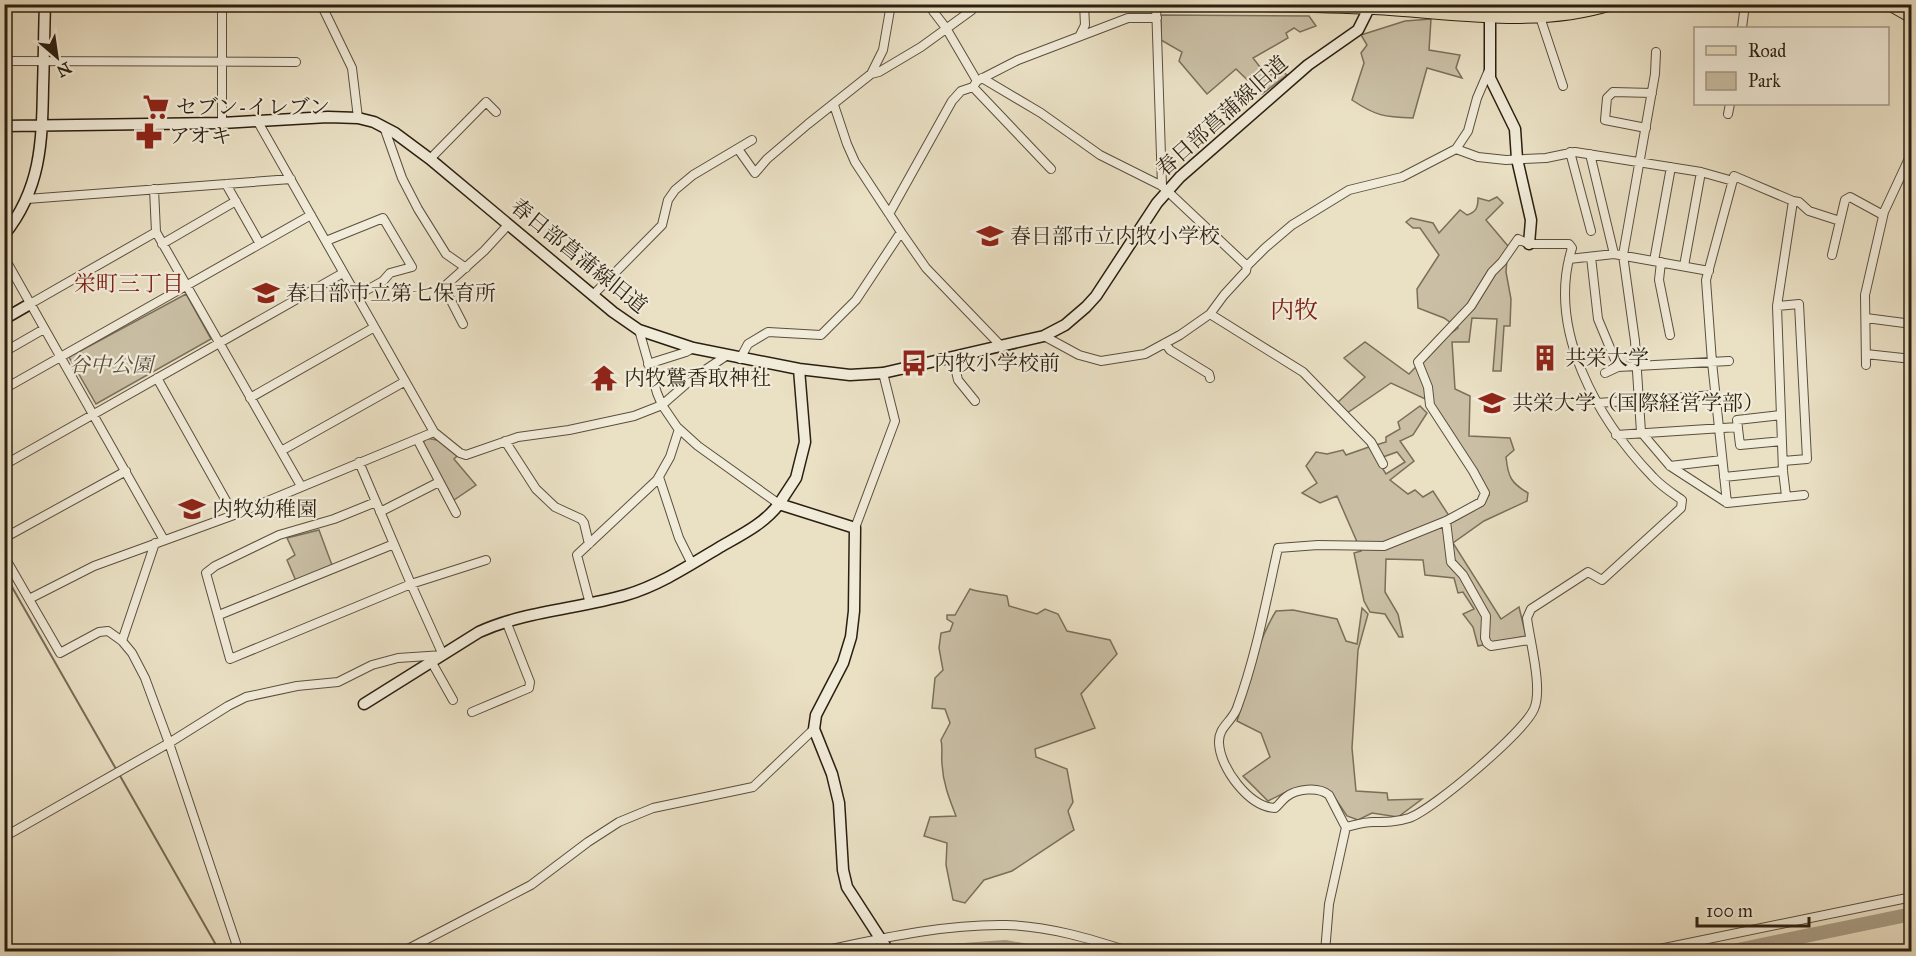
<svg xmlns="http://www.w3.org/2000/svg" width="1916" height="956" viewBox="0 0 1916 956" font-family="'IM FELL Great Primer','Noto Serif JP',serif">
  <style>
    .green { fill: #cabfa5; stroke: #7a6f5a; stroke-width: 1.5 }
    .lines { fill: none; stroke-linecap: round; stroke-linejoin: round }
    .stream { stroke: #776b57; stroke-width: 2 }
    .river { stroke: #a99e87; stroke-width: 14 }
    .street-casing { stroke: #5b4f3d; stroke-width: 10 }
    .secondary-casing { stroke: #2b1f10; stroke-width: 13 }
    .primary-casing { stroke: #2b1f10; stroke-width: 14 }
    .street { stroke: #f1ebd9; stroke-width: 8 }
    .secondary { stroke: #f1ebd9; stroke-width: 10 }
    .primary { stroke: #eae0c4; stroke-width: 12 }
    .labels { text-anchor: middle; stroke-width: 4.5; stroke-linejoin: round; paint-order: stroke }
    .poi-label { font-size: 21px; fill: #2b1f10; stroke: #f1ebd9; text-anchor: start }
    .street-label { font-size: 21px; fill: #2b1f10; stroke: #f1ebd9 }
    .park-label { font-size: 21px; font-style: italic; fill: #5b4f3d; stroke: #f1ebd9 }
    .neighbourhood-label { font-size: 22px; fill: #7a1f14; stroke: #f1ebd9 }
    .quarter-label { font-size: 24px; fill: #7a1f14; stroke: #f1ebd9 }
  </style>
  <rect width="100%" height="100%" fill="#eae0c4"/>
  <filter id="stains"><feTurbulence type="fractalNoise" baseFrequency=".00333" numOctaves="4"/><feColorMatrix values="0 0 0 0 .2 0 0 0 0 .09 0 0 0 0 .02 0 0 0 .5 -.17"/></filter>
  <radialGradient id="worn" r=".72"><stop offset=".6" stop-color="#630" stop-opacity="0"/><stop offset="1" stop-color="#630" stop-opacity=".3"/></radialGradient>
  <path class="green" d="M1161,15L1309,16L1316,26L1300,32L1294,28L1286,33L1288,38L1253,58L1267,76L1282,71L1287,75L1262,94L1236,69L1207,94L1179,61L1182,52L1161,40Z
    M1431,19L1429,50L1460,55L1456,68L1462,78L1427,68L1413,118C1384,117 1376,116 1352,100L1364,63L1361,53L1367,45L1361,35L1405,21Z
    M1497,197L1503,203L1486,220L1508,246L1506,272L1511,299L1510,326H1504L1501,371H1493L1497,319L1472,318L1469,342H1452L1455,389L1470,396L1469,436L1510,438L1514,450L1506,457C1508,477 1511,483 1528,493L1527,501L1484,521L1453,543L1501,619L1519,607L1526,636L1478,646L1473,627L1463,614L1474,609L1463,592L1458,593L1454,578L1425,575L1423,560L1386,559L1385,592L1398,614L1403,637H1399L1385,614L1370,612L1364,601L1354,553L1361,551L1337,496L1320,503L1302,493L1317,483L1306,466L1316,452L1327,454L1343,450L1346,455L1369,447L1386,474L1405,462L1397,452L1383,457L1376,445L1386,442V437L1400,429L1398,422L1420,406L1427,413L1413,435L1400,441L1414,461L1390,480L1408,494L1415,490L1423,497L1433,491L1453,522L1475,510L1489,495L1432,402L1391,383L1347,413L1337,403L1365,377L1344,358L1365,342L1409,374L1443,339L1458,328L1444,318L1418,308L1417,289L1439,255L1420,228H1413L1406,222L1411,218L1433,223L1439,233L1460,210L1467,215C1476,212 1478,208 1478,198L1489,201Z
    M186,294L211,339L96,404L69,357Z
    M426,438L442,441L458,455L454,459L476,485L454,500L423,443Z
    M319,530L332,565L296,581L287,560L295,555L287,538Z
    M970,589C982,593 994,593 1007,596L1009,606L1037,614L1045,609L1058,614L1067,631L1110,640L1117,654L1081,694L1095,728L1035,749L1036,757L1067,769L1073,802L1068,811L1074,830L1012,871L984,880L965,903L953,900L946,865L947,843L924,836L930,817L956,816C949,798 943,783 942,764C941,755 943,748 941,740L950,723L945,709L932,708L935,678L943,670L939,648L941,633L950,631L953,623L947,619V615H955Z
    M1362,608L1368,614L1358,650L1352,748L1356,791L1387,793L1388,800L1422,799L1398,817L1372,813L1358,820L1347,816L1331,792L1292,789L1268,801L1243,776L1270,757L1261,733L1237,721C1249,684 1255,645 1276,611L1293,610L1337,619L1346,641L1357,644Z"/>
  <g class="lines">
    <path class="stream" d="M4,573L116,769
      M119,774L220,952"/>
    <path class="river" d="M936,952L1005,947L1034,952
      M1728,952L1912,914"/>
    <g class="street-casing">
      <path id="street" d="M321,4L352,68L358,118
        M1156,4L1162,186
        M933,11L946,28L977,81
        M1540,17L1563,86
        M1742,28L1745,4
        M1080,35L1085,25L1084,4
        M1656,52L1655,74L1623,255L1635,341L1641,432L1670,466L1727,503L1804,495
        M4,61L296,62
        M871,74L883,50L891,4
        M982,78L1041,113L1100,155L1162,186L1247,266
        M973,87L1051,169
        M834,105L847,144L855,162L901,232L926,268L1002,347
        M1728,114L1730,104
        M258,122L434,432L460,453L466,455L518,437L569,430L634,416L662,405L693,378L726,356
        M222,123V4
        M384,127L402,178L418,209L446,254L466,268
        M1646,128L1605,120L1607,98L1613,92L1652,93
        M738,149L755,173L767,159L808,124L871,74L879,72L921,47L972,10
        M1456,149L1478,157L1506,160L1546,158L1575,152L1701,172L1733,181
        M1570,152L1591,231
        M1590,154L1614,254
        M430,159L486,102L496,112
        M226,184L260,244
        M154,189L156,232L301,486
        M27,199L291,179
        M889,214L952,101L961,91L973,87L977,81L1018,60L1128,18H1157
        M326,241L383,218L412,267L390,273L383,281L356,296
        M162,244L236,201
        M1832,255L1845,200L1850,197L1883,215
        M4,257L164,540
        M1591,257L1598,319L1618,367
        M1569,259L1614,254L1709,271
        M1654,261L1671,167
        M1661,262L1659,280L1670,335
        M1684,266L1701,172
        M593,295L662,225L668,200L675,190L693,175L752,140
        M30,304L156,232
        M1777,306L1799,304L1807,459L1783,461
        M1210,314L1303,372L1371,442L1383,464
        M1866,318L1912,324
        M463,324L446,291V285L484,251L508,225
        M639,330L657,393L662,405L677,427L698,446L779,504
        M1044,336L1079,355L1101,361L1145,354L1180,335L1210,314L1224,295L1246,271L1247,266L1265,248L1292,225L1349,190L1402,177L1456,149L1468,131L1477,98L1489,70
        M1165,343L1170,350L1209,374L1210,378
        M4,352L44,329
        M1866,354L1912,359
        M953,358L958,380L975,401
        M740,359L748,344L768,332L821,335L856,300L901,232
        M648,364L686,352L693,348
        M1866,365L1865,295L1884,212L1912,152
        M1605,373L1618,367L1729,361
        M157,378L234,515
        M4,389L311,215
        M250,398L373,328
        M1597,403L1715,395
        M1781,415L1737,420L1740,445L1782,441
        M1616,435L1738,427
        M417,439L456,513
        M505,441L536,489L555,507L581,519L584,523L589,544
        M281,451L404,382
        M4,465L343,273
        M1670,466L1722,460
        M659,477L679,538L692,564
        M1724,477L1783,471
        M1786,496L1783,471L1777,306L1793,201L1799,202L1809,211L1840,221
        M376,502L334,519L279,535L215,566L206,573L230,659L411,584L486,560
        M1727,503L1712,362L1706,280L1734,176L1793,201
        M380,512L439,482
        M1446,521L1451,562L1463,575L1486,616L1485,638L1487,643L1491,646L1529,640
        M855,528L895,421L883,373
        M4,538L126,471
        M4,556L60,653L99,632L108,631L122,641L132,653L145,678L169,743L239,952
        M29,599L94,566L234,515L434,432
        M590,604L577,555L657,480L670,457L679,429
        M219,615L394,544
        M122,641L155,543
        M431,661L453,700
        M472,712L529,688L530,682L506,621
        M4,837L169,743L228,706L246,697L297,686L338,682L372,665L398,658L443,655L411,584L359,462
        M1844,950V952
        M402,952L531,885L588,842L619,822L653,808L753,787L814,729
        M817,952C879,939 942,924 1006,925C1049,926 1091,939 1131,952
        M1325,952L1329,904L1346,827L1344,824L1329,795C1318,786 1296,789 1286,797C1281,801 1279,805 1275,808C1249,807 1220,768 1219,743C1218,727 1232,722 1237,708C1256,656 1266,602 1278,548L1318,545L1384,546L1446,521L1481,502L1485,493L1473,471L1430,405L1428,387L1418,362L1471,306L1492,272L1502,262L1518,239L1529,244H1569L1572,248C1546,330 1598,420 1653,477C1661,486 1672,493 1682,500L1681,508L1602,580L1588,572L1531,609L1527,618C1530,642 1543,689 1534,709C1524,732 1434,809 1409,818C1397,822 1386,822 1373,822C1364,822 1355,825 1346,827
        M1645,952L1912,897"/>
    </g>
    <g class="secondary-casing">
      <path id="secondary" d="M1490,15V78L1515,129L1517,159L1531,220L1529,244
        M4,126L222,123L328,117L358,118L374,122L395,133L430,159L613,312L639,330L693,348L799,369L850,375L883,373L1044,336L1065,325L1086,307L1096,296L1157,203L1180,177L1308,65L1358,30L1369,8
        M4,235C41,189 42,143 43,87C44,60 44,32 45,4
        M4,319L30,304
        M799,369L805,442L796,478L779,504L855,528L854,611L851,637L843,663L816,715L814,729L832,774L839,803L843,870L847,887L889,952
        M364,704L479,632C525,611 577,609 626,595C660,585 690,565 720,547C741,535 764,524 779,504"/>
    </g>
    <g class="primary-casing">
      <path id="primary" d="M1168,4C1237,5 1306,5 1374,8C1452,12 1535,28 1611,4
        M1889,4L1912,17"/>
    </g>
    <use href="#street" class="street"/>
    <use href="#secondary" class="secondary"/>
    <use href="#primary" class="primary"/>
  </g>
  <defs>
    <g id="supermarket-bare" transform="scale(2.07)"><path d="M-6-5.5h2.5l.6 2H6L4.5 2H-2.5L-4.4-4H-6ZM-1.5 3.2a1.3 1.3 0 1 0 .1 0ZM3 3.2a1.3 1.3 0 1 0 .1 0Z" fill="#8f2418" stroke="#f1ebd9" stroke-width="2.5" paint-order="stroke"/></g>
    <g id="pharmacy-bare" transform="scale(2.07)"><path d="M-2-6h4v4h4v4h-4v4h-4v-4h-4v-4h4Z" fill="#8f2418" stroke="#f1ebd9" stroke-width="2.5" paint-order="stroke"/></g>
    <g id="school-bare" transform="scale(2.07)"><path d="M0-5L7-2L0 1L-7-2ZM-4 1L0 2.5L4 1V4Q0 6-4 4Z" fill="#8f2418" stroke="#f1ebd9" stroke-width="2.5" paint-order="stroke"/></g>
    <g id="building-bare" transform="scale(2.07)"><path d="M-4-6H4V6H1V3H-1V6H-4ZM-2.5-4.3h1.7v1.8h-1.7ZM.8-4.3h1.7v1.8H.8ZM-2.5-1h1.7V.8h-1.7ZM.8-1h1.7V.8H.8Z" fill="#8f2418" stroke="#f1ebd9" stroke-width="2.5" paint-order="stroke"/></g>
    <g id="bus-bare" transform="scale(2.07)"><path d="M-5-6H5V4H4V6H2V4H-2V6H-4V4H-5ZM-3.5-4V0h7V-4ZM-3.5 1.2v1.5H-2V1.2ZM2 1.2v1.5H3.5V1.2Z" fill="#8f2418" stroke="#f1ebd9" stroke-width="2.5" paint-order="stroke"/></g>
    <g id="temple-bare" transform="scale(2.07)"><path d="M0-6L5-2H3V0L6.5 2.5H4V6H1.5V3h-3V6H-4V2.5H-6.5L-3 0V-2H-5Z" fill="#8f2418" stroke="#f1ebd9" stroke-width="2.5" paint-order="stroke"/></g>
    <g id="university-bare" transform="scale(2.07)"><path d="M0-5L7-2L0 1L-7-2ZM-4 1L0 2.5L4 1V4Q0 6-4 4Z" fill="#8f2418" stroke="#f1ebd9" stroke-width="2.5" paint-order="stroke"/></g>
  </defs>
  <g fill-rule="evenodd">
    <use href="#supermarket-bare" x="156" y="107"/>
    <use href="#pharmacy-bare" x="149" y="136"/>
    <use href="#school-bare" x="990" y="236"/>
    <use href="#school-bare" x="266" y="293"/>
    <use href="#building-bare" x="1545" y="358"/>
    <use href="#bus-bare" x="914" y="363"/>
    <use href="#temple-bare" x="604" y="378"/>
    <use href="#university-bare" x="1492" y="403"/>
    <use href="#school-bare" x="192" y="509"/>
  </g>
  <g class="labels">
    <g class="poi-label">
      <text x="176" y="114">セブン-イレブン</text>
      <text x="169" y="143">アオキ</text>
      <text x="1010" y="243">春日部市立内牧小学校</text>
      <text x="286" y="300">春日部市立第七保育所</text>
      <text x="1565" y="365">共栄大学</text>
      <text x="934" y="370">内牧小学校前</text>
      <text x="624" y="385">内牧鷲香取神社</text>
      <text x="1512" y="410">共栄大学（国際経営学部）</text>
      <text x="212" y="516">内牧幼稚園</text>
    </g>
    <g class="street-label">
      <text transform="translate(1222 116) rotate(-42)" y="7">春日部菖蒲線旧道</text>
      <text transform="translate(579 256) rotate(39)" y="7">春日部菖蒲線旧道</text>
    </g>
    <g class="park-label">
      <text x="111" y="372">谷中公園</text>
    </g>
    <g class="neighbourhood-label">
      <text x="129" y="291">栄町三丁目</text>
    </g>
    <g class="quarter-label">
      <text x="1294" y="318">内牧</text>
    </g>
  </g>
  <rect width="1916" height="956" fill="none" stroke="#eae0c4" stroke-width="24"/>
  <rect x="6" y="6" width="1904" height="944" fill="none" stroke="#2b1f10" stroke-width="3"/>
  <rect x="12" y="12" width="1892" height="932" fill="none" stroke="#2b1f10" stroke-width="1.5"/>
  <rect x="1694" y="27" width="195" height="78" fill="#f1ebd9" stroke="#a29989" stroke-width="1.5"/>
  <rect x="1706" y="46" width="30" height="9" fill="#eae0c4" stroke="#a29989" stroke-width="1.5"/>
  <text x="1748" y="57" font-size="18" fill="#2b1f10">Road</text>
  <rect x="1706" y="72" width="30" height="18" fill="#cabfa5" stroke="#a29989" stroke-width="1.5"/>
  <text x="1748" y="87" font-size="18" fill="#2b1f10">Park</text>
  <g transform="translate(57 57) rotate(151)" stroke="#f1ebd9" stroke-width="4.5" paint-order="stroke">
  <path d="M0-4.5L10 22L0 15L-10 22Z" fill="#2b1f10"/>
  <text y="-9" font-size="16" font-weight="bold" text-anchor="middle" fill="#2b1f10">N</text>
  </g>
  <path d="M1697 917v9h112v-9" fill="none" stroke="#2b1f10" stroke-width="3"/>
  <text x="1706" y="917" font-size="18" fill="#2b1f10" stroke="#f1ebd9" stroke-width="4.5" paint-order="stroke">100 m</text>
  <rect width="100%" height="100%" filter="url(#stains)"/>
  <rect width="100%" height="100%" fill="url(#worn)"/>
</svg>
